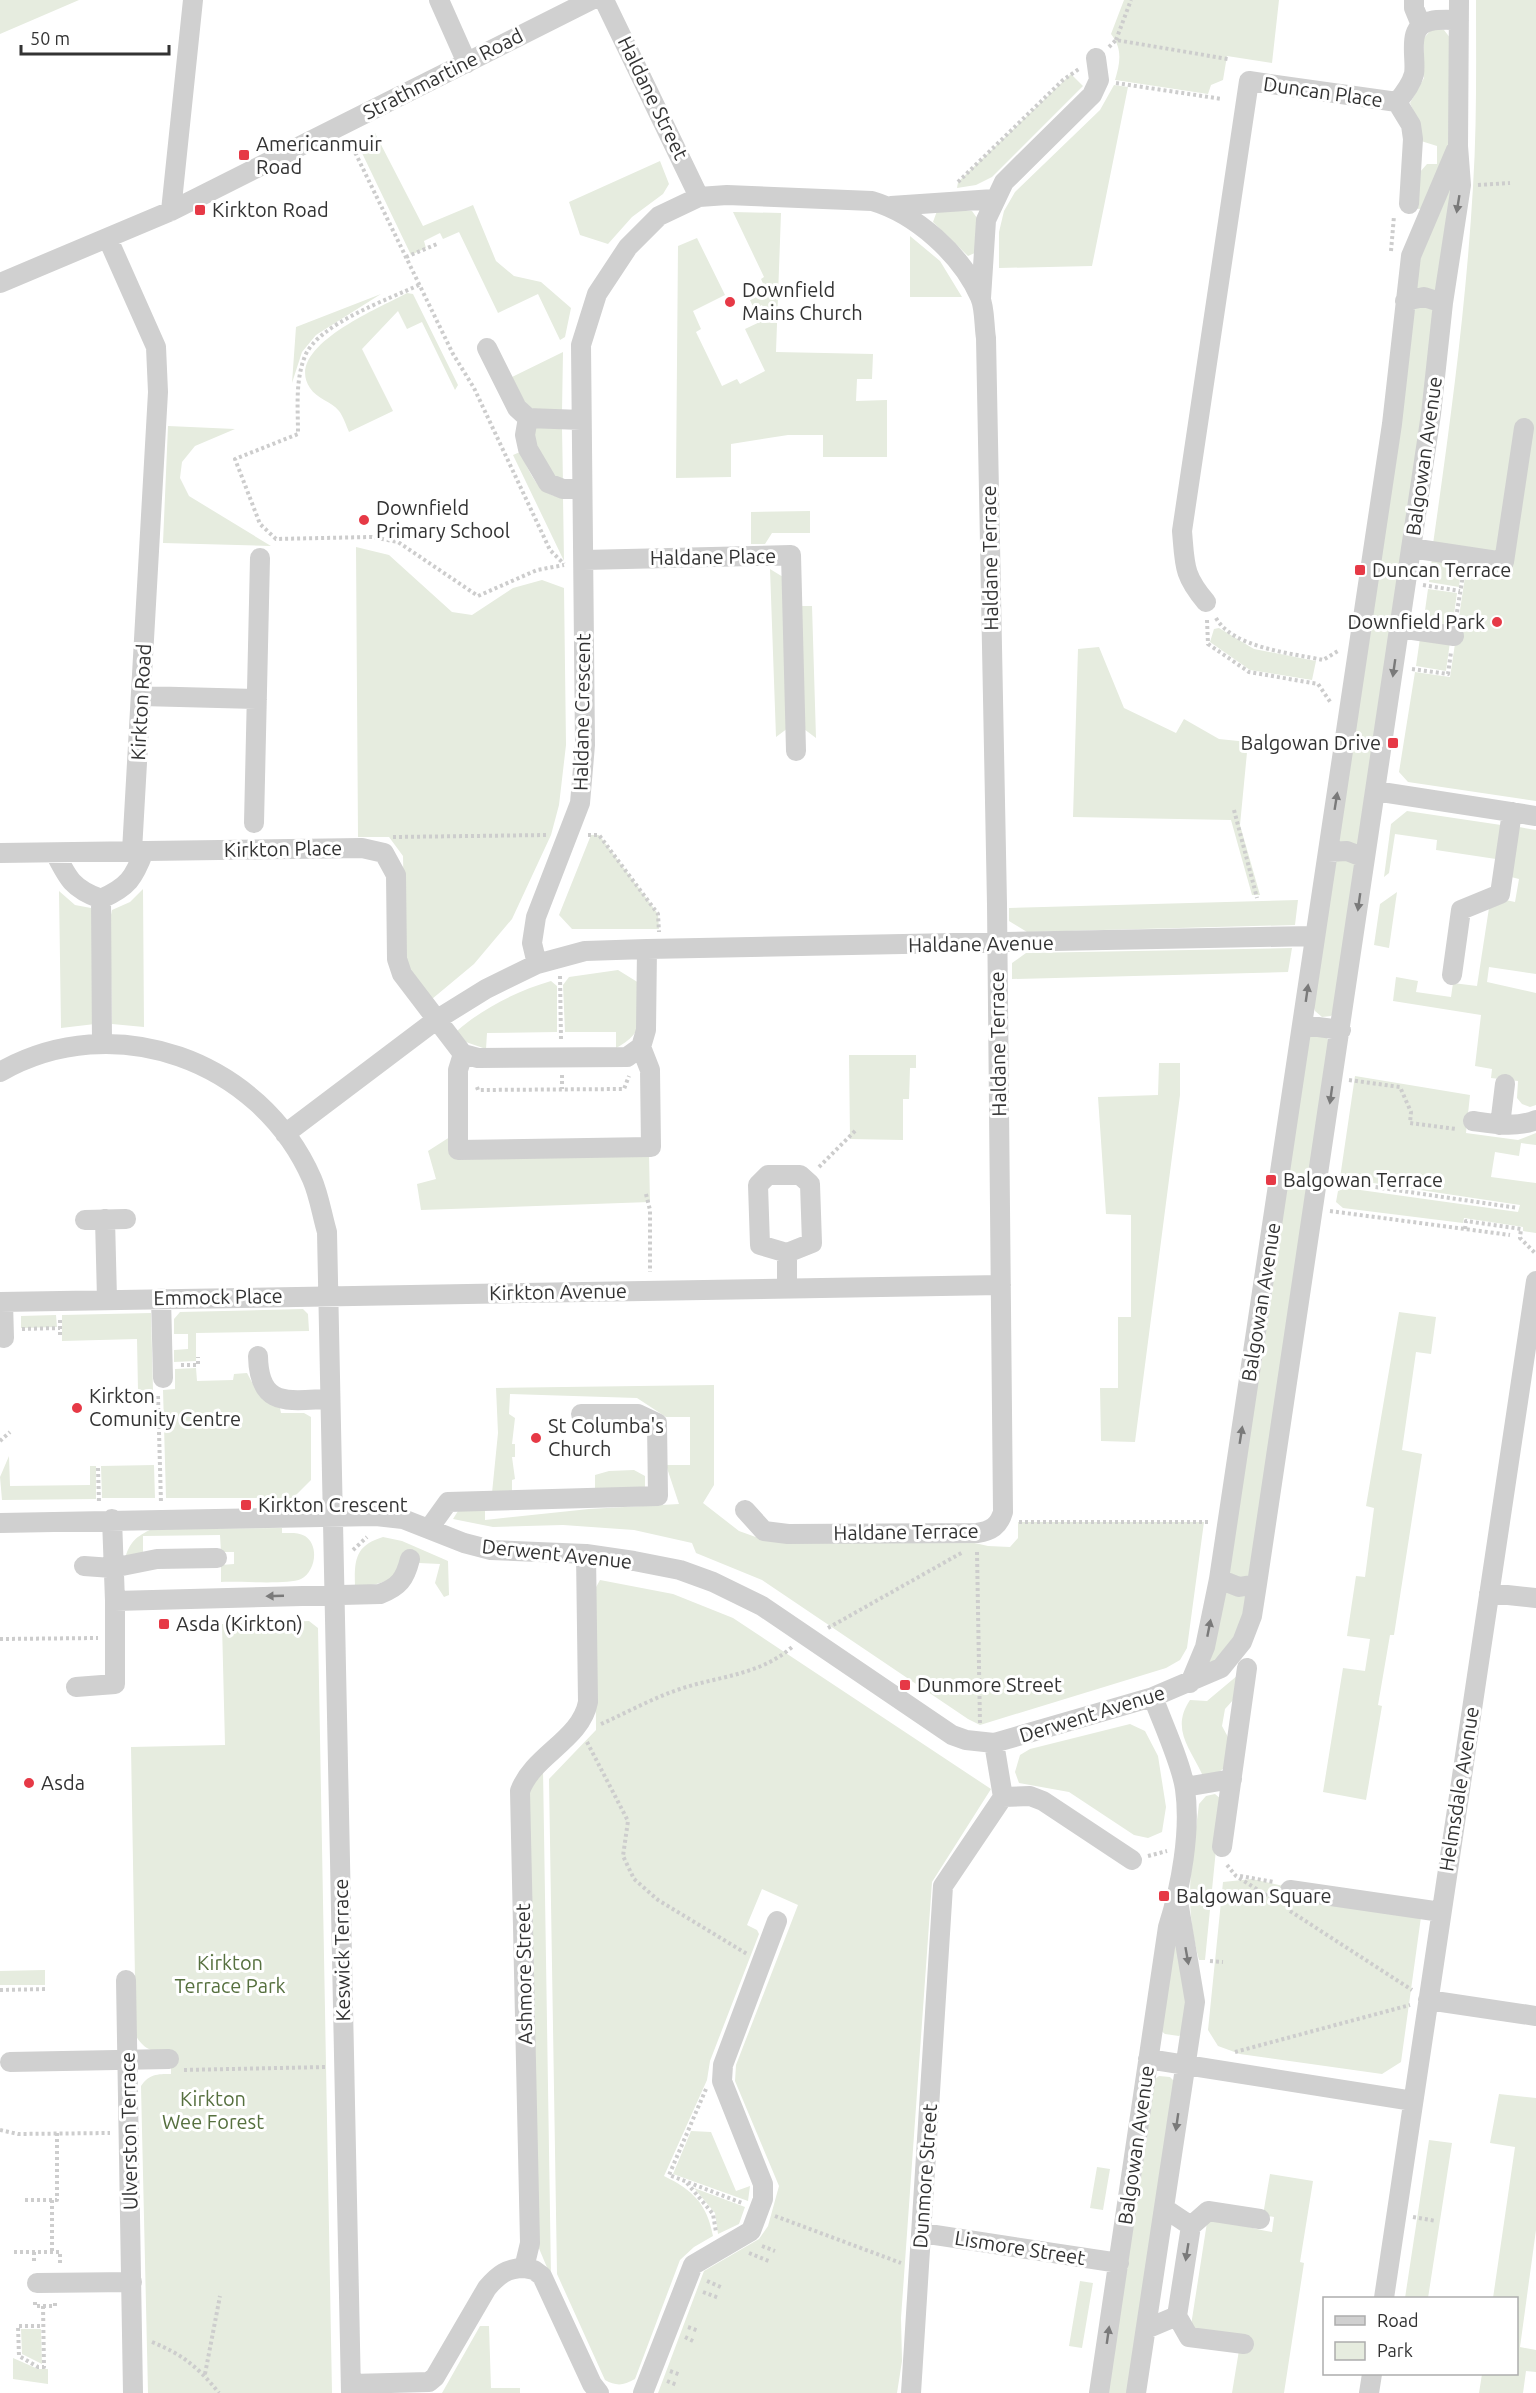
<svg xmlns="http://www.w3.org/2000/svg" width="1536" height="2393" viewBox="0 0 1536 2393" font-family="Ubuntu,sans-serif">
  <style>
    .green { fill: #e6ecdf }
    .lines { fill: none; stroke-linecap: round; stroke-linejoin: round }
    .path { stroke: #cdcdcd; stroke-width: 4; stroke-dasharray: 3 3; stroke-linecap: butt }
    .minor { stroke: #d0d0d0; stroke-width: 20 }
    .oneway { fill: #7a7a7a }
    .poi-dot { fill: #e63946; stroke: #fff; stroke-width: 2 }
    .labels { text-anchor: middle; stroke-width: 6; stroke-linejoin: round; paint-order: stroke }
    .street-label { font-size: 20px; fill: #333; stroke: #fff }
    .poi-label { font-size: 20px; fill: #333; stroke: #fff; text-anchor: start }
    .park-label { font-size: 20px; fill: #56703f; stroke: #fff }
  </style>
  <rect width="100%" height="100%" fill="#fff"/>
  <path class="green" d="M0,0H79L0,34Z
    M1124,0H1279L1272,63L1227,56L1223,80L1211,85L1208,94L1115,80C1120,63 1123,49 1111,34Z
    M1476,0H1536V801L1408,782L1399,772L1415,672L1450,677L1469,550L1433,544C1450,425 1466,307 1473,187C1477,125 1476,62 1476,0Z
    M1431,30H1444L1451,39L1448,160L1428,208L1418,209L1420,172L1427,164H1437V146L1421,141V128L1410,103L1424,78V38Z
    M1071,74L1083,86L992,177L976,185L957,188L958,182Z
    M1114,85L1128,87L1092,266L999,268V232L1004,211L1015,192L1100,110Z
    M375,133L423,226L473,205L496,261L514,276L541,282L571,308L565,337L560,340L538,294L498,313L459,232L443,239L440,233L424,241L426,248L411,255L362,153Z
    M660,161L669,184L663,194L632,217L608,244L580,235L569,202Z
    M1447,188L1454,189L1437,293L1412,291L1416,258Z
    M937,211H972L977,218V252L968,256L933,222Z
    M733,212L781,213L776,352L873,354L872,379H857L856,401L887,400V457H823V435H788L731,444V477L676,478L678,246L697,238L725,295L693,311L701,329L696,332L722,386L737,379L740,384L765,371L745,329L768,318L762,305L754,309L750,300L767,292L761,279L764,277Z
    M910,236L940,261L962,297H910Z
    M407,293L413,294L458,385L455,390L422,322L407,329L398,311L362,349L393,411L349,432C346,425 343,416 339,411C331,401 317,399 310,388C282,347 382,307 407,293Z
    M381,294L316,335L302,352L292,383L296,327Z
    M1415,306L1434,308L1436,321L1360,849L1335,846Z
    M563,352L562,412C525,412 528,409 512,377Z
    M168,426L235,429L195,446L182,462L180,478L189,496L271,546L163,543Z
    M535,428H562L563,484L559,483L535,445Z
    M520,452C530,472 538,497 563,497L564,561L513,455Z
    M810,511V533H772L765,544H751V512Z
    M356,547L389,555L452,612L472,615L513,588L542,580L564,588L566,745L559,805L551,835L512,919L474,964L432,999L413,979L405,961L403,856L389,837H358Z
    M1432,558L1462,563L1459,587L1429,582Z
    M770,569L783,577L788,728L776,737Z
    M1428,589L1457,593L1452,629L1423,625Z
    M800,606H812L816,738L804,729Z
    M1219,628L1254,649L1316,661L1312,680L1250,670L1210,642L1214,629Z
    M1420,638L1450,642L1446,671L1416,666Z
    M1099,647L1124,708L1176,733L1184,719L1219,739L1248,742L1240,825L1260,895H1252L1231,820L1073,817L1078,649Z
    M1407,811L1501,825L1496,859L1436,850L1437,840L1395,834L1389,873L1384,877L1391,824Z
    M1519,827L1536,830V974L1489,967L1487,982L1536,993V1105L1530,1107L1522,1104L1517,1098L1518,1081L1491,1078L1492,1069L1475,1066L1481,1015L1393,1001L1396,977L1418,981L1416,992L1451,997L1453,983L1477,986L1489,908L1501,899L1515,902L1519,879L1511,877Z
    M591,835H599L658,914L659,929H572L559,915Z
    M1348,857L1356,865L1338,1008L1331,1016L1322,1017L1315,1011L1312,1001L1336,860Z
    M143,889L144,1027L112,1024L110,920L112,910L130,902Z
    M59,891L75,905L91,908L94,918L95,1024L61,1028Z
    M1397,892L1389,948L1374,945L1380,904Z
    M1298,900L1295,925L1027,932L1009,921V908Z
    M1292,948L1288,972L1012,979V963L1026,953Z
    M618,970L639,983C639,1016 648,1031 616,1048V1032H565L563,985L569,977Z
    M551,981L557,986V1032L487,1033L486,1049L463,1041L457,1031C483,1008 517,991 551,981Z
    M1314,1034L1326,1036L1331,1045L1253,1575L1246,1580L1230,1576L1227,1568L1305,1041Z
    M849,1055H916V1068H910L909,1099H903V1140L850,1139Z
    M1159,1063H1180V1095L1135,1442L1101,1441L1100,1388H1118V1317H1131V1215L1106,1214L1098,1097L1158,1095Z
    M1355,1076L1470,1095L1466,1133L1518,1140L1536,1133V1145L1521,1143L1519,1156L1495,1152L1491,1177L1536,1183V1233L1523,1231V1227L1464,1218L1463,1223L1343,1208L1336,1202L1338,1191L1346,1188L1518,1212L1520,1205L1340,1178Z
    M453,1135V1158L649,1154L650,1202L421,1210L417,1184L436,1179L428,1151Z
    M303,1309L308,1314L309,1331L196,1333V1361L174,1362V1350L188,1349V1334H174V1319L180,1312Z
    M1399,1312L1436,1317L1431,1354L1416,1352L1402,1450L1422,1454L1394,1635H1390L1378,1705L1382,1706L1366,1800L1323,1792L1343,1668L1365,1671L1370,1639L1347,1636L1356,1576L1365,1577L1374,1508L1366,1506Z
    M151,1313L153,1390L138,1391L137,1339L62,1341V1315Z
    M56,1315L57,1327L21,1328V1316Z
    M196,1368L197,1381L233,1380L234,1374L247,1373C256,1390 262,1402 280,1408L281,1413H304L311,1417V1480L293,1498H166L163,1390L175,1389V1369Z
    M714,1385V1485L703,1503L739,1531L764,1540L970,1542L988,1546L1010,1547L1018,1538V1522H1204L1187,1648L1180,1660L1166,1668L980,1725L968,1719L762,1580L696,1553L692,1543L634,1530L563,1525L493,1527L453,1519L458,1511L485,1509V1520L589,1509L679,1504L666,1465H690V1417H666L637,1398L510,1394L509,1414L515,1418L512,1444H515V1457H512L515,1479L512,1480V1492L492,1493L498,1433L496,1388Z
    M9,1456L10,1486L90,1485V1466H96V1499L2,1500L0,1477Z
    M154,1465L155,1498H102L101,1466Z
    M634,1470L645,1476V1487L595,1489V1475L609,1471Z
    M282,1528V1533C290,1533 298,1532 305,1536C320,1546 315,1572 301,1579C288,1585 238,1581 221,1582V1565L234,1564V1552H221L220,1535L143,1536V1555L125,1559C129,1542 137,1536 152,1529Z
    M383,1537L402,1541L448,1561L449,1595L444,1597L435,1583L440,1564L419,1563V1559C389,1577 392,1585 355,1586C354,1559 356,1545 383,1537Z
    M600,1580L673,1594L733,1618L991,1789L932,1882L901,2318L902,2361L897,2393H658L704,2271L759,2239L768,2226L779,2186L735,2081L736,2065L798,1905L762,1889L747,1925L757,1930L759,1934L710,2061L707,2080L664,2176C693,2190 707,2204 713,2236L694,2247L680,2260L635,2379C623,2386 616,2386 605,2380L557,2274L549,1779L596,1730L595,1589Z
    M1224,1588L1251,1592L1245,1623L1210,1667L1206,1663Z
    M309,1621L318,1628L332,2393H148L141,2086C149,2074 157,2074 171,2074V2053C154,2052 145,2051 136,2036L131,1747L225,1745L222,1624Z
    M1238,1675L1234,1699L1225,1709L1222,1726L1229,1739L1224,1768L1215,1775L1202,1774C1189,1747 1171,1728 1190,1700L1207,1701Z
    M1130,1724L1145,1731L1158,1756L1166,1807L1162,1832L1148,1838L1134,1835L1069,1792L1019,1783L1015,1772L1020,1755L1030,1749Z
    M543,1769L551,2277L538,2246L528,1787Z
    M1215,1794L1221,1799L1205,1960H1199C1183,1902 1192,1863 1199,1804L1206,1796Z
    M1252,1879L1421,1917L1401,2062L1382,2074L1240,2054L1218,2046L1208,2030L1223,1882Z
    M1172,1934L1190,1988L1185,2031L1179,2036L1165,2034L1159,2029Z
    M45,1970V1985H0V1971Z
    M1159,2076L1170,2077L1177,2084L1131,2393H1104L1151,2082Z
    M1499,2094L1536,2098V2230L1520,2347L1536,2350V2372L1526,2371L1523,2393H1479L1482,2374H1516V2298H1493L1515,2147L1490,2143Z
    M691,2131L711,2132L736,2191L750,2186L748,2201L673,2174Z
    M1429,2140L1452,2143L1428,2298H1405Z
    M1097,2167L1110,2169L1103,2210L1090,2208Z
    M1270,2174L1313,2181L1300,2262L1304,2263L1284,2393H1232L1240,2344L1190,2332L1208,2216C1230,2220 1250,2229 1272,2232L1274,2217L1263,2215Z
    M694,2188L745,2207L739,2224L718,2234L715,2213Z
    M1080,2281L1093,2283L1082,2348L1069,2346Z
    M480,2326H489L491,2388H520V2393H442Z
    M21,2329H41L42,2364L22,2354Z
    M13,2358L38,2369H48V2384L13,2379Z"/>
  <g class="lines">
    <path class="path" d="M1116,40L1131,0
      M1109,47L1116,40L1228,59
      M1116,83L1222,99
      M350,142L453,354L474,388L550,550L564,564
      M958,182L1063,80L1079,69
      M1478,185L1510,183
      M1391,251L1394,216
      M406,257L437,244
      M419,285C389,299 318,324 305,356C295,381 298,408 298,434L235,459L260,524L276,539L372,537L398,542L478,596L537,570L564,565
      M1423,585L1460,591
      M1216,618C1233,648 1291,653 1323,660L1338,651
      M1456,618L1463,575
      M1207,620L1208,644L1249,672L1318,684L1331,703
      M1412,669L1448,674L1451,652
      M1234,810L1257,898
      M588,835H599L658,914L659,932
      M393,837L548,835
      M560,976L561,1040
      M562,1075V1089
      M1349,1080L1400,1087L1411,1112L1410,1123L1456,1129
      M477,1087L478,1090L624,1089L629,1076
      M819,1167L856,1130
      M1334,1181L1518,1208
      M646,1194L650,1210V1272
      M1330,1211L1510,1235
      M1465,1229L1466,1221L1521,1229L1520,1238L1536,1254
      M60,1320V1338
      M22,1329L60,1328
      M181,1365H198V1357
      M158,1396L161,1503
      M0,1441L10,1432
      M98,1468L99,1503
      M1019,1522H1209
      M353,1550L367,1537
      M977,1552L980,1724
      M828,1628L963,1552
      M0,1639L98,1638
      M601,1724C626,1713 651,1699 677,1690C717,1676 759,1676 792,1647
      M587,1742L628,1821L623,1856L634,1879L658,1900L747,1954
      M1148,1856L1167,1851
      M1227,1865L1236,1876L1274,1900
      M1240,1876L1274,1882
      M1290,1911L1412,1990
      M1210,1961L1223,1962
      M0,1990L48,1989
      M1235,2052L1410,2005
      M184,2070L327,2067
      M706,2089L669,2175L742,2203
      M0,2130L18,2134L110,2133
      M687,2183L713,2214L716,2232
      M25,2200H57V2133
      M52,2200V2252
      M775,2216L901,2263
      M1413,2217L1436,2221
      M762,2246L775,2251
      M14,2252H60V2265
      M34,2252V2264
      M749,2253L771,2262
      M707,2281L723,2288
      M703,2292L719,2298
      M35,2302V2306H55V2301
      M43,2306L44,2367H38L19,2356L18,2326H43
      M688,2327L699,2331
      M685,2337L695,2342
      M152,2342C182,2354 199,2368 219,2393
      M670,2371L681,2375
      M205,2374L220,2296
      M667,2381L677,2385"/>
    <path class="minor" d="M439,0L467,63
      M604,0L699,197
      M1414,0V8L1421,25
      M1397,102C1404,94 1411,85 1414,74C1417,57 1405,26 1431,21C1439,19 1450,20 1459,20
      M1397,102L1411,125L1413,139L1409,204
      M891,206L994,199
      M171,211L193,0
      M108,239L156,347L158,392L132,851
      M0,283L171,211L591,0
      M981,298L986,220L1004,182L1092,95L1099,80L1096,58
      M1405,301L1424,297L1443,303
      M487,348L517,408L528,418L581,420
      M528,418L525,435L528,449L548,483L563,489H582
      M1411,548L1504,562L1524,428
      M584,560L791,555L796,751
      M1206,602C1183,575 1185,565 1182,531L1249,81L1397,102
      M1399,628L1454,636
      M141,696L257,699
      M1375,791L1536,816
      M254,823L260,558
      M1328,852L1347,851L1365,858
      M0,853L362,848L384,853L396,875L397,959L402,974L463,1054L478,1058L627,1057L641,1047L646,1030L647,949
      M55,853C68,879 73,889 101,899C128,887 134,878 144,851
      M101,899L102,1043
      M537,964L585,951L647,949L1315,936
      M1452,975L1461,910L1500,894L1512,812
      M1303,1025L1341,1030
      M463,1054L458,1070V1150L651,1147L650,1070L641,1047
      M0,1072C114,1007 260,1060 312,1179C319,1195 322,1215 327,1232L351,2393
      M1473,1121C1494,1124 1516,1128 1536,1120
      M1500,1125L1505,1084
      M285,1134L436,1020L486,989L537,964L532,943L536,917L580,803L585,745L581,345L597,294L628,247L659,216L699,197L727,195L872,201C916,214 961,254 980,297C985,308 984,326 986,338L997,904L1003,1512C999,1526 991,1531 977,1533L788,1534L764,1531L745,1510
      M105,1219L107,1299
      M85,1220L126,1219
      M787,1253L812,1243L810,1184L800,1175H768L758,1185L760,1245L787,1253V1288
      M161,1298L163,1378
      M0,1302L1001,1285
      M3,1302L4,1338
      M258,1356C259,1409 289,1400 330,1399
      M112,1519L115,1601L380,1594C399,1587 405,1579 410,1559
      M0,1523L376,1516L403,1519L464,1543L491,1550L586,1554L634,1561L680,1570L713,1582L762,1606L952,1735L966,1740L994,1743L1153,1697L1221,1668L1242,1642L1252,1616L1257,1584L1431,414L1443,303L1461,185L1458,146L1459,0
      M430,1527L448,1502L658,1496L657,1423L638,1414H581
      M586,1554L588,1702C581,1740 533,1755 520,1791L530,2243L524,2268L534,2270L542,2276L592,2384L599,2393
      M84,1566L112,1568L157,1559L217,1558
      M1219,1579L1239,1587L1257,1584
      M1489,1593L1536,1598
      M1190,1683L1205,1647L1219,1579L1392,424L1411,256L1456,150
      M76,1687L115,1684V1601
      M994,1743L1003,1797L1030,1796L1043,1801L1132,1860
      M1185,1787L1232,1779
      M1222,1847L1247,1668
      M1290,1890L1441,1912
      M126,1980L133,2393
      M1428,2000L1536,2016
      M1148,2059L1413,2101
      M10,2062L169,2059
      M1191,2226L1208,2211L1260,2219
      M922,2233L1119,2263
      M37,2283L132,2282
      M1384,2298L1536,1281
      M1177,2316L1189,2337L1244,2344
      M1146,2329L1177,2316L1191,2226L1164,2208
      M351,2384L429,2382L435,2377L487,2288C498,2275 507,2268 524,2268
      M643,2393L693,2265L751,2231L763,2199V2184L722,2081L723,2065L777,1921
      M911,2393L943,1886L1003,1797
      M1099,2393L1168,1927C1181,1887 1191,1831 1185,1789C1182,1765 1162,1722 1153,1697
      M1136,2393L1195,2002L1178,1901
      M1369,2393L1372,2374"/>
  </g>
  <defs><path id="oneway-solid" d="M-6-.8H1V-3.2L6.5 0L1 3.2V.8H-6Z" transform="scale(1.5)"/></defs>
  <g class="oneway">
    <use href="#oneway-solid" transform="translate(1458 204) rotate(99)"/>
    <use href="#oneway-solid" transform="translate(1394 668) rotate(98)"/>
    <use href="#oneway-solid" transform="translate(1336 801) rotate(-81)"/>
    <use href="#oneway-solid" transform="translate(1359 902) rotate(98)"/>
    <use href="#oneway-solid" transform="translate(1307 993) rotate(-82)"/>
    <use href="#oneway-solid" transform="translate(1331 1095) rotate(98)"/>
    <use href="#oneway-solid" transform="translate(1241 1435) rotate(-81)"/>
    <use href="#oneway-solid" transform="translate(275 1596) rotate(178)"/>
    <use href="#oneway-solid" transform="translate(1209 1628) rotate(-79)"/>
    <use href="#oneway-solid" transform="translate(1187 1956) rotate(80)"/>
    <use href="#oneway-solid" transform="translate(1177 2122) rotate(98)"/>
    <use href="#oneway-solid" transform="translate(1187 2252) rotate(99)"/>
    <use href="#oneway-solid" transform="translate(1108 2335) rotate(-82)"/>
  </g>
  <g class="poi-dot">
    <rect x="238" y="149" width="12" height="12" rx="3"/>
    <rect x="194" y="204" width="12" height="12" rx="3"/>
    <circle cx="730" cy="302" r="6"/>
    <circle cx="364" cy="520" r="6"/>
    <rect x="1354" y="564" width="12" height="12" rx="3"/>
    <circle cx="1497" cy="622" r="6"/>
    <rect x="1387" y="737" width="12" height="12" rx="3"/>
    <rect x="1265" y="1174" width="12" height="12" rx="3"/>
    <circle cx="77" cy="1408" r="6"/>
    <circle cx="536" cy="1438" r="6"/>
    <rect x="240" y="1499" width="12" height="12" rx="3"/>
    <rect x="158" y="1618" width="12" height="12" rx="3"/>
    <rect x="899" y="1679" width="12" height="12" rx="3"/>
    <circle cx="29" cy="1783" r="6"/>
    <rect x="1158" y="1890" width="12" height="12" rx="3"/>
  </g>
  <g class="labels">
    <g class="street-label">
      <text transform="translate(443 74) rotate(-27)" y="7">Strathmartine Road</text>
      <text transform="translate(1323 92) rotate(8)" y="7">Duncan Place</text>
      <text transform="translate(653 98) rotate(64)" y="7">Haldane Street</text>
      <text transform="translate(1424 456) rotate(-82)" y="7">Balgowan Avenue</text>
      <text transform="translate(713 557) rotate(-1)" y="7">Haldane Place</text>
      <text transform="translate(990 558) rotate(-91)" y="7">Haldane Terrace</text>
      <text transform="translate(141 702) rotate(-87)" y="7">Kirkton Road</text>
      <text transform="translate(582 712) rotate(-89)" y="7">Haldane Crescent</text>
      <text transform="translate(283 849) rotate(-1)" y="7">Kirkton Place</text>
      <text transform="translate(981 944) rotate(-1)" y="7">Haldane Avenue</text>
      <text transform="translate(998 1044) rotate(-91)" y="7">Haldane Terrace</text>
      <text transform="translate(558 1292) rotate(-1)" y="7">Kirkton Avenue</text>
      <text transform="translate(218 1297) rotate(-1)" y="7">Emmock Place</text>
      <text transform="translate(1261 1302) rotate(-81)" y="7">Balgowan Avenue</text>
      <text transform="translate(906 1532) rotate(-1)" y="7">Haldane Terrace</text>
      <text transform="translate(557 1554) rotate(6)" y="7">Derwent Avenue</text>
      <text transform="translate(1092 1714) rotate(-17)" y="7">Derwent Avenue</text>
      <text transform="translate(1459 1789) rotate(-81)" y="7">Helmsdale Avenue</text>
      <text transform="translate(342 1950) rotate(-91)" y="7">Keswick Terrace</text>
      <text transform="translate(524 1974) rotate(-91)" y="7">Ashmore Street</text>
      <text transform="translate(129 2131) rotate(-91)" y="7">Ulverston Terrace</text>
      <text transform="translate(1136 2145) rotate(-82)" y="7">Balgowan Avenue</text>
      <text transform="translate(925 2176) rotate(-86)" y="7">Dunmore Street</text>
      <text transform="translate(1020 2248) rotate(9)" y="7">Lismore Street</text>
    </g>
    <g class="poi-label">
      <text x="256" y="151">Americanmuir<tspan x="256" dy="23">Road</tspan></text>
      <text x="212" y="217">Kirkton Road</text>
      <text x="742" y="297">Downfield<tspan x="742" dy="23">Mains Church</tspan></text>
      <text x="376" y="515">Downfield<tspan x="376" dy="23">Primary School</tspan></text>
      <text x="1372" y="577">Duncan Terrace</text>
      <text x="1485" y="629" text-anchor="end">Downfield Park</text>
      <text x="1381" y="750" text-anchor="end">Balgowan Drive</text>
      <text x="1283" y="1187">Balgowan Terrace</text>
      <text x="89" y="1403">Kirkton<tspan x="89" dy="23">Comunity Centre</tspan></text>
      <text x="548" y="1433">St Columba's<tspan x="548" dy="23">Church</tspan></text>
      <text x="258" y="1512">Kirkton Crescent</text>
      <text x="176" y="1631">Asda (Kirkton)</text>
      <text x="917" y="1692">Dunmore Street</text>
      <text x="41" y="1790">Asda</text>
      <text x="1176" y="1903">Balgowan Square</text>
    </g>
    <g class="park-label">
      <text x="230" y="1970">Kirkton<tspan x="230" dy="23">Terrace Park</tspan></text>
      <text x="213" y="2106">Kirkton<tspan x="213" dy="23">Wee Forest</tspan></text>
    </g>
  </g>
  <rect x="1323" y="2297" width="195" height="78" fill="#ffffff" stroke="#adadad" stroke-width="1.5"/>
  <rect x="1335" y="2316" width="30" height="9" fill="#d0d0d0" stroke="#adadad" stroke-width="1.5"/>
  <text x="1377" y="2327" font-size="18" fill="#333333">Road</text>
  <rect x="1335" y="2342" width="30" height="18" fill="#e6ecdf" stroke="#adadad" stroke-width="1.5"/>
  <text x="1377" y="2357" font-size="18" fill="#333333">Park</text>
  <path d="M21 45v9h148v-9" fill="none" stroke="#333333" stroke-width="3"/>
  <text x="30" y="45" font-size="18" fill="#333333" stroke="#ffffff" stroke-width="4.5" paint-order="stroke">50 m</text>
</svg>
